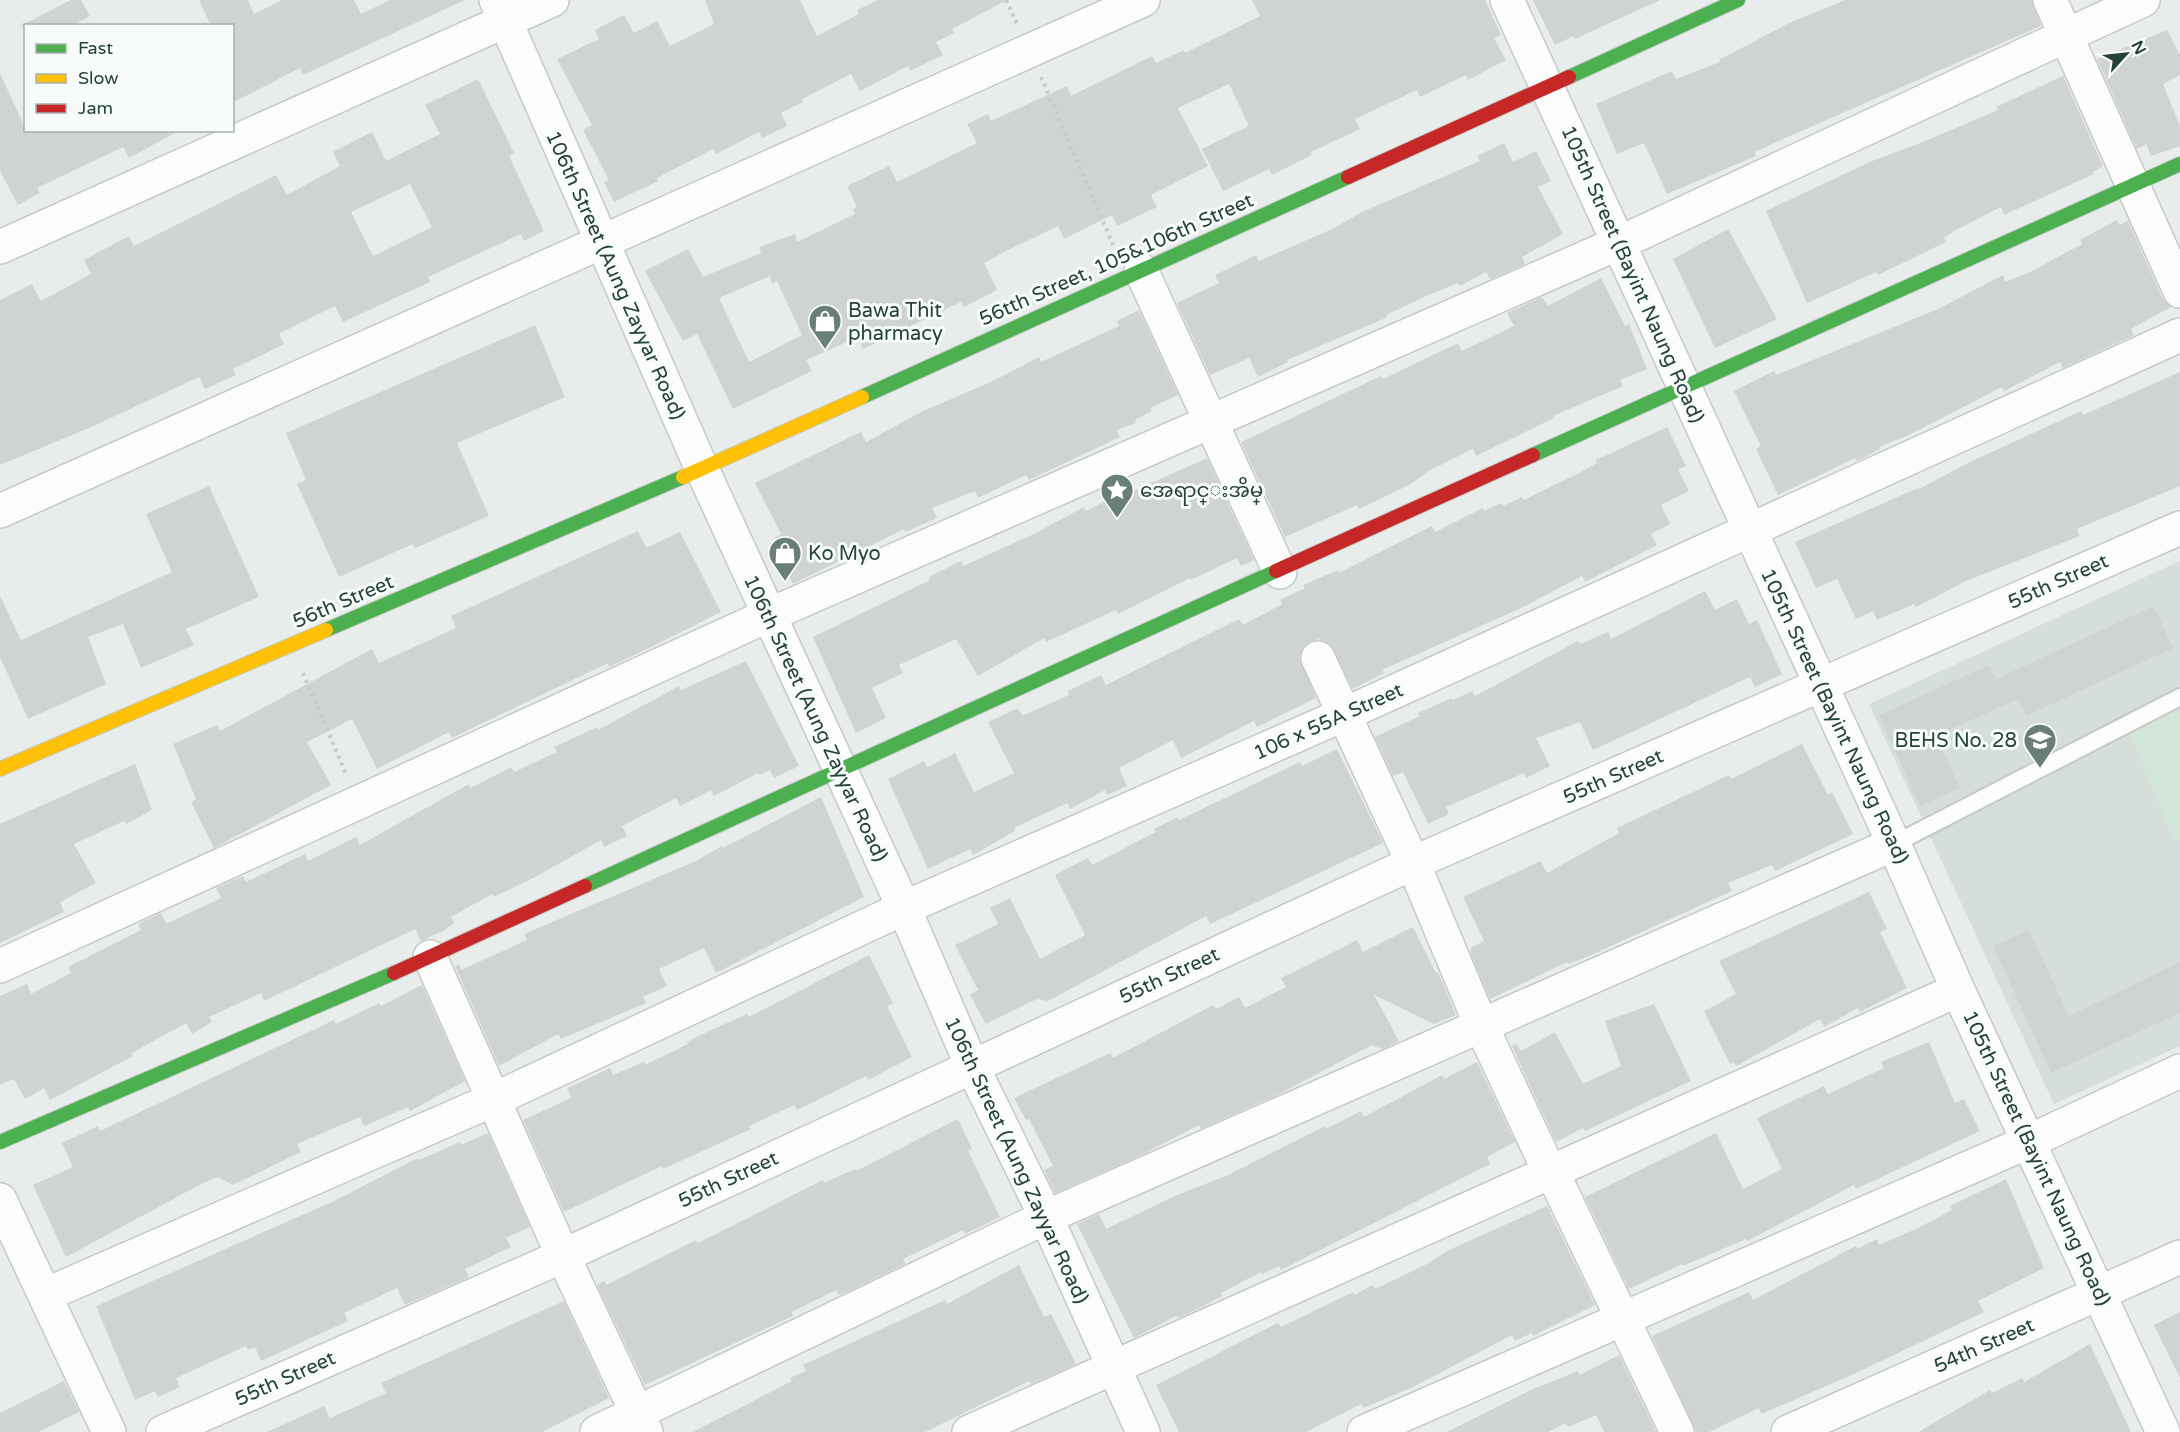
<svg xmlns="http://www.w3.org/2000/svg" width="2180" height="1432" viewBox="0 0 2180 1432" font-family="'Varela Round','Noto Sans Myanmar',sans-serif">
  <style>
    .built { fill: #d6dedb }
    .green { fill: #d1e6d8 }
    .building { fill: #cfd4d2; fill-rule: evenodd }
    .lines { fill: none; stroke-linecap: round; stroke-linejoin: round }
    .lane-casing { stroke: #c5cac8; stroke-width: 20 }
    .street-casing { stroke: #c5cac8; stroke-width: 36 }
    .fast-casing { stroke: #c3cbc8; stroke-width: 16 }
    .slow-casing { stroke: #c3cbc8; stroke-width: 16 }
    .jam-casing { stroke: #c3cbc8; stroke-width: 16 }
    .path { stroke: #c3ccca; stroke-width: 4; stroke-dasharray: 3 4.5; stroke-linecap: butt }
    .lane { stroke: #fcfcfc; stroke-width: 16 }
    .street { stroke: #fcfcfc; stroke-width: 33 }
    .fast { stroke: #4caf50; stroke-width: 14 }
    .slow { stroke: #ffc107; stroke-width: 14 }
    .jam { stroke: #c62828; stroke-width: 14 }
    .labels { text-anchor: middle; stroke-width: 6; stroke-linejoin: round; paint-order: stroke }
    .street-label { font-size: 20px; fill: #24423a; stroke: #f7fbf9 }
    .poi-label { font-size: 20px; fill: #24423a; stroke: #f7fbf9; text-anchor: start }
  </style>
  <rect width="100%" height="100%" fill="#e8edeb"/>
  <path class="built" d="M2180,561V1046L2054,1104L1869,704Z"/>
  <path class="green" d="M2180,702V839L2174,841L2126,724Z"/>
  <path class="building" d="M71,0H81L90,16L72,26H20Z
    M199,0H248L254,14L282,0H354L361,14L390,0H465L303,75L300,68L232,103V26H211Z
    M705,0H800L817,36L859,14L857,10L877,0H1007L952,29L954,33L936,42L943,55L910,71L908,66L860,91L851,74L802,99L803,102L781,113L787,126L762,138L759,132L716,154L713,149L657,178L658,181L614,202L604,182L609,180L583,130L592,125L557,59L599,39L595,30L624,15L634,33L657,21L670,46L714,24Z
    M1252,0H1485L1501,35L1494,38L1506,60L1468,80L1466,75L1420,97L1417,90L1355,119L1360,129L1311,152L1312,155L1272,175L1269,169L1223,191L1202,149L1249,126L1229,84L1178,108L1208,166L1151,195L1157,207L1117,226L1112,215L1064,239L1058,226L1008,250L984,263L997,290L964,307L961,302L863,349L858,337L806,360L812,371L733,409L697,334L683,341L645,271L688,249L703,277L761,253L759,247L795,234L797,242L855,214L853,209L857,207L847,186L889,166L897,182L977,143L967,124L988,114L991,121L1067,86L1071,96L1152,56L1156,63L1184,50L1185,53L1260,16ZM770,276L772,283L777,281L802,335L749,362L719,298Z
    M1533,0H1660L1575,39L1574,36L1555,45Z
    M1845,0H2032L2041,26L1774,143L1755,152L1756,156L1667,194L1644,143L1617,154L1596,104L1672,71L1676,79L1720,62L1719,60L1787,24Z
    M2167,30L2180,55V75L2163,84L2180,126V146L2151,156L2146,144L2137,149L2097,59Z
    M0,73L26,130H180L129,158L123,147L37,188L40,193L18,205L0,171Z
    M2063,76L2103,166L2093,172L2094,174L2004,215L2001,207L1956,230L1944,238L1946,242L1878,275L1876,272L1807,303L1766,211L1872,161L1923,142L1998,110L1996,107Z
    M478,79L514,153L509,156L544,231L524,241L521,234L428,277L430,282L343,322L335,306L279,334L284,344L233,369L236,375L205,389L199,377L89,428L0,465V300L32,284L41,301L91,274L84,260L129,236L134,246L276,175L287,195L340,166L333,152L372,132L386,161L440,134L425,105ZM410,184L432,227L373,256L351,212Z
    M1504,143L1513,162L1536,151L1551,181L1538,187L1563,234L1522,257L1525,264L1490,279L1486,272L1460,286L1458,283L1424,297L1386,315L1388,317L1287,360L1288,362L1258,377L1249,358L1210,375L1177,303L1219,283L1215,275L1256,255L1259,261L1330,230L1362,212L1480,161L1477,156Z
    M2117,220L2120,225L2128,221L2163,299L2171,307L2131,329L2134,335L2063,368L2060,362L2004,391L2002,387L1909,435L1879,447L1880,449L1861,459L1856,461L1855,458L1778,495L1756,449L1761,446L1734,391L1774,371L1776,375L1938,309L2003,275L2005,282L2030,272L2082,244L2080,240Z
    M1728,229L1777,319L1715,348L1673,259Z
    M1601,278L1625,326L1629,324L1647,369L1620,380L1623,386L1553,416L1554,418L1476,456L1473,449L1429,471L1411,484L1359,509L1357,505L1285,537L1241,442L1381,376L1383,379L1458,343L1462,351L1514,326L1507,313L1542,297L1548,306Z
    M1139,310L1178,395L1150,408L1152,411L1135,420L1136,423L1117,430L1120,437L1029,480L1026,475L978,498L975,491L932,508L937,518L905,532L904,529L793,584L782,564L787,561L775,537L781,534L755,483L861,432L866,442L923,411L991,382L1039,357L1041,362L1119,326L1117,321Z
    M535,325L565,397L457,443L489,516L415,548L413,544L339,577L297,484L306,480L286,433Z
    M2180,372V486L2077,529L2080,536L1966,581L1916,607L1914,604L1877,620L1873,611L1856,619L1837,579L1816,588L1795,542L1918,488L1919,489L1970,462L2081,411L2083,415Z
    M1667,427L1686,466L1678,469L1689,491L1661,505L1670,524L1651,534L1657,545L1585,582L1582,576L1519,609L1382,670L1384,673L1353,689L1329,643L1320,639L1311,641L1303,647L1299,657L1316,698L1257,727L1254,721L1181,758L1173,740L1119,768L1127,786L1107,795L1105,790L1070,809L1067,803L1014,828L1015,831L973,855L970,849L928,869L888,779L924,761L927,767L955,753L974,792L1014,773L988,722L1018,708L1022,716L1069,695L1068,691L1101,675L1106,685L1239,619L1243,625L1282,604L1280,600L1305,588L1303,585L1338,570L1339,573L1432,526L1435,532L1483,508L1484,511L1501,503L1503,506L1522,497L1524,500L1579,473L1597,463L1596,460Z
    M1207,458L1254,560L1241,566L1237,558L1191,580L1190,578L1118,614L1116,610L1046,642L1044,638L978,676L956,639L899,665L903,673L872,688L886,718L856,733L813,637L930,580L929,577L961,561L963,566L1034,534L1084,507L1086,511L1127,490L1129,493Z
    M209,486L259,597L186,629L194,645L141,668L123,624L88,637L106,684L28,719L0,657V596L21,640L172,572L146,514Z
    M638,531L646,548L680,532L721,612L651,647L609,667L608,663L452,738L449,732L377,769L352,719L307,742L331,785L214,848L191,802L196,799L173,744L217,725L220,731L372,649L379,663L456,628L451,616Z
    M1705,591L1715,610L1737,599L1749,624L1757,620L1782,674L1755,687L1750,677L1593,750L1580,722L1536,738L1550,766L1526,778L1524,773L1446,807L1449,814L1428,824L1403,772L1393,776L1375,737L1420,716L1418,713L1452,698L1453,700L1472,691L1475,696L1578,641L1580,644L1608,632L1611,639Z
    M2154,606L2173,648L2026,716L2018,699L1936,736L1960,788L1920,806L1879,715L1989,665L1996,679Z
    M746,661L799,766L774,778L770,770L759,775L758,773L714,796L711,790L680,806L676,798L622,826L627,836L604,847L601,840L535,877L494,897L492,894L451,917L454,923L443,931L421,941L415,929L264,1001L261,993L209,1017L212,1022L192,1034L186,1023L132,1053L133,1056L50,1100L44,1088L25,1099L14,1079L0,1085V996L27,984L31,994L71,973L68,967L141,930L138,924L142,922L161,913L166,924L221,898L216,888L243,876L246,882L305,854L308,861L356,837L360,845L469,784L471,788L511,767L514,772L557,752L554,747L597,727L598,730L679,686L681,690Z
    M1802,744L1828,795L1832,792L1853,834L1775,871L1772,865L1728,883L1732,891L1589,956L1569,964L1567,962L1490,999L1471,954V948L1484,941L1463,897L1541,861L1547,873L1619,833L1617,828L1729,775L1731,779Z
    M1337,749L1383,843L1210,924L1206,916L1048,1001L1037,999L986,1024L970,995L978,990L955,945L998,924L990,908L1010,898L1040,959L1085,935L1055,875L1088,858L1092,865L1156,832L1154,829L1178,817L1179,820L1300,762L1302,766Z
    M135,764L152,810L126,824L124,821L74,844L96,883L60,902L64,912L0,943V824Z
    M821,797L864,897L716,973L704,948L659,969L667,986L643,997L646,1003L561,1039L558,1034L499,1066L455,966L459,964L461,970L527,940L524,934L696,861L722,846L723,848Z
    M1869,892L1887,929L1880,932L1907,988L1860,1012L1858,1008L1824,1027L1820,1019L1736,1066L1734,1062L1730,1064L1704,1011L1736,994L1719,961Z
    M1413,927L1436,973L1438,972L1456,1015L1434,1024L1374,995L1399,1041L1382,1049L1372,1045L1275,1096L1201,1129L1199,1125L1139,1156L1055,1193L1044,1170L1053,1166L1029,1119L1026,1120L1014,1098L1110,1053L1113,1058L1213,1005L1216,1009L1239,997L1245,1008L1286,987L1281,978L1357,940L1363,952Z
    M2029,930L2069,1016L2180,962V1013L2051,1073L1993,946Z
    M869,955L893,1003L887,1006L912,1057L868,1080L866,1076L797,1110L794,1105L749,1126L751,1129L663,1169L662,1166L564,1212L523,1120L571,1098L567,1088L585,1080L610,1068L613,1075L644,1062L645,1065L688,1044L687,1042L709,1031L747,1014L749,1017Z
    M422,985L465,1081L410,1111L408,1107L364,1126L360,1117L297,1144L301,1152L233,1185L218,1177L203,1183L66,1257L33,1185L73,1167L62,1143L98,1126L100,1131L119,1122L334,1020L336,1024L379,1003L381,1006Z
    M1654,1004L1691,1081L1585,1131L1583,1128L1556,1142L1512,1046L1517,1044L1521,1051L1555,1032L1583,1084L1621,1066L1605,1021Z
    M1929,1042L1955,1103L1964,1099L1980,1131L1856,1189L1854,1185L1747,1241L1746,1239L1683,1266L1682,1264L1629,1289L1581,1189L1585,1197L1716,1133L1743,1189L1782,1169L1757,1118L1824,1086L1828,1094L1884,1068L1881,1062Z
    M1477,1062L1515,1142L1487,1157L1490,1164L1281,1270L1279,1266L1262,1274L1261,1272L1221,1293L1222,1296L1198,1309L1178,1318L1176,1316L1134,1338L1077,1224L1099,1214L1106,1229L1177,1195L1226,1176L1325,1126L1326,1129L1361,1111L1364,1117L1442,1075L1444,1079Z
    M958,1119L972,1149L968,1151L1000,1217L965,1234L963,1230L903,1259L905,1264L851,1290L839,1295L836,1290L792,1312L793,1316L645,1385L597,1285L604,1281L606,1285L696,1240L698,1243L823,1180L824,1183L855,1169L856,1171Z
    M488,1133L530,1227L506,1238L511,1247L465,1269L469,1277L405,1305L397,1288L344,1313L348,1321L261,1361L255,1347L248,1350L246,1346L176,1378L180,1387L158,1397L155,1391L135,1400L96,1306L332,1202L418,1158L419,1160L460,1142L461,1145Z
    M2006,1179L2044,1268L1978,1301L1984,1312L1854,1374L1761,1414L1759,1408L1709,1432H1696L1652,1336L1749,1292L1753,1300L1856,1246L1857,1249L1877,1239L1879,1245L1918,1228L1952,1210L1950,1206Z
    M1547,1206L1595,1305L1533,1336L1532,1333L1515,1341L1512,1335L1413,1387L1363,1408L1361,1404L1306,1432H1179L1156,1385L1278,1323L1281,1327L1353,1292L1354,1295L1373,1285L1375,1289L1425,1265L1449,1250Z
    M1019,1265L1044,1317L1051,1314L1076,1364L1031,1384L1029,1381L925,1432H693L792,1381L790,1378L806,1371L803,1365L945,1300L947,1304Z
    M564,1301L609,1398L542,1432H267L324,1406L330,1418L386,1393L381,1383Z
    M2180,1312V1378L2154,1325Z
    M2090,1344L2131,1432H1918L1990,1390L1992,1393L2022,1378L2024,1382Z
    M1619,1355L1656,1432H1604L1596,1415L1568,1427L1566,1423L1548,1432H1447L1533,1389L1578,1371L1580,1375Z
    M64,1381L79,1412L38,1432H0V1413Z"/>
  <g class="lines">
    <g class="lane-casing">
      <path id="lane" d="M1894,844L2180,697"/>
    </g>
    <g class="street-casing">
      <path id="street" d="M496,0L702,469L904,908L972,1066L1046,1217L1143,1432
        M1507,0L1894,844L1958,990L2163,1432
        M2050,0L2180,291
        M0,247L552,0
        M1141,270L1280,572
        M0,511L1143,0
        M1318,658L1413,863L1481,1025L1550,1173
        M430,957L563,1256L646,1432
        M0,966L769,615L1619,243L2143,0
        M1552,1172L1677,1432
        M0,1200L109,1432
        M45,1295L495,1099L904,908L1345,714L2180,335
        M163,1432L563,1256L1413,863L2180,528
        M597,1432L1046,1217L1894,844
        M969,1432L1958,990
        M1364,1432L2030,1141L2180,1071
        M1788,1432L2180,1257"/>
    </g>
    <g class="fast-casing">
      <path id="fast" d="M1569,77L1738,0
        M862,397L1348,177
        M1533,455L2180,164
        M326,630L683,477
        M585,886L1276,571
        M0,1142L394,973"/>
    </g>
    <g class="slow-casing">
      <path id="slow" d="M683,477L862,397
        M0,769L326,630"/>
    </g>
    <g class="jam-casing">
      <path id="jam" d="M1348,177L1569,77
        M1276,571L1533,455
        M394,973L585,886"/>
    </g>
    <path class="path" d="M1006,0L1017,24
      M1041,77L1115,249
      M303,673L346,774"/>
    <use href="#lane" class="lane"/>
    <use href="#street" class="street"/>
    <use href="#fast" class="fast"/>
    <use href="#slow" class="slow"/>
    <use href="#jam" class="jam"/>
  </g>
  <defs>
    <g id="shop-pin" transform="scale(1.725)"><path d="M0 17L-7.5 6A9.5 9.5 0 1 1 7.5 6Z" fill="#697e78" stroke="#f7fbf9"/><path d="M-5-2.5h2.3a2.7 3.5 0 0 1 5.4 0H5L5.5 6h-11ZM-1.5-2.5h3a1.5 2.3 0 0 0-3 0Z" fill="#fff"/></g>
    <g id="sight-pin" transform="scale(1.725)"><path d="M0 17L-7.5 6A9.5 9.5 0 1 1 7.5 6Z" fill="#697e78" stroke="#f7fbf9"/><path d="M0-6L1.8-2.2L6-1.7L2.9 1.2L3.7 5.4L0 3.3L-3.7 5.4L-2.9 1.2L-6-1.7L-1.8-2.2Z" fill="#fff"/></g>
    <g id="school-pin" transform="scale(1.725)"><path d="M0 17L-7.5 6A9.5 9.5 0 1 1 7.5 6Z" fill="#697e78" stroke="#f7fbf9"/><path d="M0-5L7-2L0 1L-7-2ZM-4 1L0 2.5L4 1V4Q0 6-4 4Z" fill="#fff"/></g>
  </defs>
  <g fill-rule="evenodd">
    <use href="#shop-pin" x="825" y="321"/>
    <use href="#sight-pin" x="1117" y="490"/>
    <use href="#shop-pin" x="785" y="553"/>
    <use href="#school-pin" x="2040" y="740"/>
  </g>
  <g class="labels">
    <g class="street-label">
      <text transform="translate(1116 259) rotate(-24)" y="7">56tth Street, 105&amp;106th Street</text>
      <text transform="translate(1633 274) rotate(66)" y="7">105th Street (Bayint Naung Road)</text>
      <text transform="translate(616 275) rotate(66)" y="7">106th Street (Aung Zayyar Road)</text>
      <text transform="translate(2058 581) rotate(-24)" y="7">55th Street</text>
      <text transform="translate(343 601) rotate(-23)" y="7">56th Street</text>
      <text transform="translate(1835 716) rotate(65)" y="7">105th Street (Bayint Naung Road)</text>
      <text transform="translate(816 718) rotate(65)" y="7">106th Street (Aung Zayyar Road)</text>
      <text transform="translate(1328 721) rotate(-24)" y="7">106 x 55A Street</text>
      <text transform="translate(1613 776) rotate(-24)" y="7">55th Street</text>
      <text transform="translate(1169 975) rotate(-25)" y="7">55th Street</text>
      <text transform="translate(2037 1158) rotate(65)" y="7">105th Street (Bayint Naung Road)</text>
      <text transform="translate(1017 1160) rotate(65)" y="7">106th Street (Aung Zayyar Road)</text>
      <text transform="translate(728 1179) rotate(-25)" y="7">55th Street</text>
      <text transform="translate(1984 1345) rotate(-24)" y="7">54th Street</text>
      <text transform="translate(285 1378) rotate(-24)" y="7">55th Street</text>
    </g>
    <g class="poi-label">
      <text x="848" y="317">Bawa Thit<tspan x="848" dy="23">pharmacy</tspan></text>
      <text x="1140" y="497">အေရာင္းအိမ္</text>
      <text x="808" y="560">Ko Myo</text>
      <text x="2017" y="747" text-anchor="end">BEHS No. 28</text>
    </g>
  </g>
  <rect x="24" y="24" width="210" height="108" fill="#f7fbf9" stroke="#a3b1ad" stroke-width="1.5"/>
  <rect x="36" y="44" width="30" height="9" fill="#4caf50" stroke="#a3b1ad" stroke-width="1.5"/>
  <text x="78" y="54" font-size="18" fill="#24423a">Fast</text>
  <rect x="36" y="74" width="30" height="9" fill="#ffc107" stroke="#a3b1ad" stroke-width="1.5"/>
  <text x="78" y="84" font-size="18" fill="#24423a">Slow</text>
  <rect x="36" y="104" width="30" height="9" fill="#c62828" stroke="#a3b1ad" stroke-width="1.5"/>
  <text x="78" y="114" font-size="18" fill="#24423a">Jam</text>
  <g transform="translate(2126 54) rotate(63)" stroke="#f7fbf9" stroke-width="4.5" paint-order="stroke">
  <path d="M0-4.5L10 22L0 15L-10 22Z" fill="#24423a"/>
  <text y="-9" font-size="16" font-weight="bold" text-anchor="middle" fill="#24423a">N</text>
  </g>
</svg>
